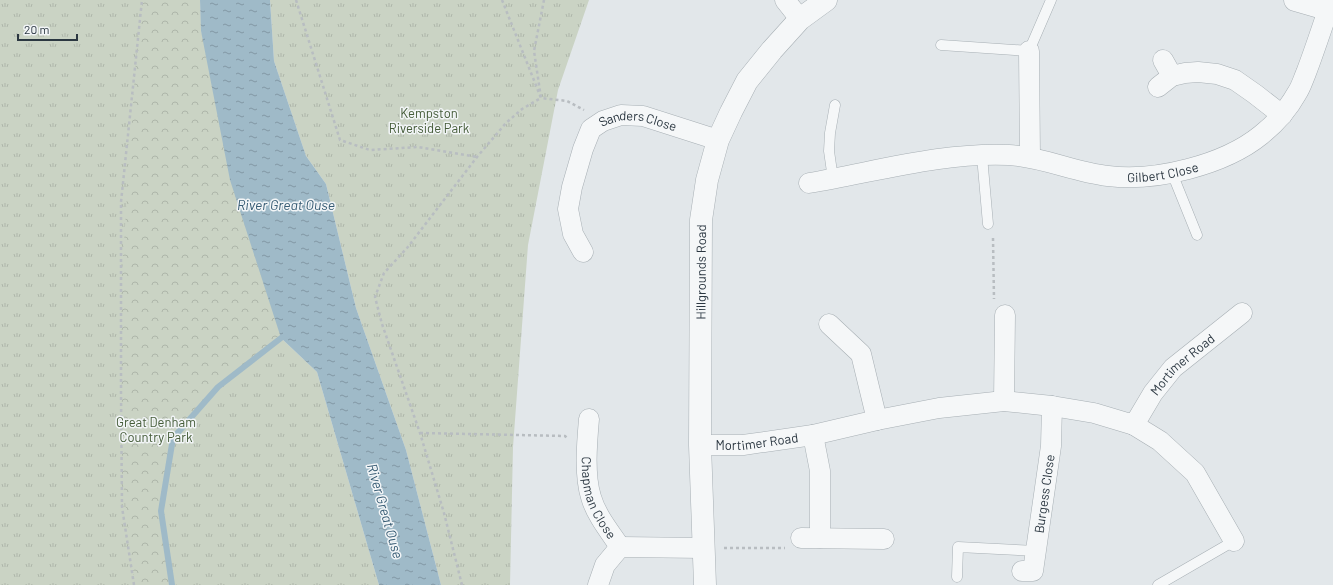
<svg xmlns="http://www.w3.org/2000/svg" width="1333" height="585" viewBox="0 0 1333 585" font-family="Barlow,sans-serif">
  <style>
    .grass { fill: url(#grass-tufts) }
    .forest { fill: url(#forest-crowns) }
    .water { fill: url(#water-ripples) }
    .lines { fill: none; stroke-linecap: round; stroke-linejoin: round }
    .stream { stroke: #9fbac8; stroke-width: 6 }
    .service-casing { stroke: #a7afb4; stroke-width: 11 }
    .minor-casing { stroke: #a7afb4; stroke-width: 21 }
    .tertiary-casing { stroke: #a7afb4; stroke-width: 23 }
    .path { stroke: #b8bdc1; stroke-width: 2.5; stroke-dasharray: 3 3; stroke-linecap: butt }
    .service { stroke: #f5f7f8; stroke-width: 10 }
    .minor { stroke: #f5f7f8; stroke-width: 20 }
    .tertiary { stroke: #f5f7f8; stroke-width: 22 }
    .labels { text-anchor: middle; stroke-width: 3; stroke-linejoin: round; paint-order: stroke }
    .park-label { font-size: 13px; fill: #455c39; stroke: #f2f5f7 }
    .street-label { font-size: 13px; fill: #2b3741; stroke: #f2f5f7 }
    .water-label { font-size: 14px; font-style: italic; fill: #375c74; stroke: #f2f5f7 }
  </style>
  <defs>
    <pattern id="grass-tufts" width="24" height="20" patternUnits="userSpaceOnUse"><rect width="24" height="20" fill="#cad3c4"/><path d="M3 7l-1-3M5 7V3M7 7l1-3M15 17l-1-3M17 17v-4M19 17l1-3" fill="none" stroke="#aeb6aa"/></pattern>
    <pattern id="forest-crowns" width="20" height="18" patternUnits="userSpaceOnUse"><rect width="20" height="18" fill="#cad3c4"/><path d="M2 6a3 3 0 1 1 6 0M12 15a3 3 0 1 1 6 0" fill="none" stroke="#aeb6aa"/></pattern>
    <pattern id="water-ripples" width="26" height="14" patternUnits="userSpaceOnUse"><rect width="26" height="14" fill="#9fbac8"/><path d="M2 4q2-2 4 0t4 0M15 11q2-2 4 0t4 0" fill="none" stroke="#8298a4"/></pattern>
  </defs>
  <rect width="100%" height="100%" fill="#e2e7ea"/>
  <path class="grass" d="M0,0H200L201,31L281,338L317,372L379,585H0Z
    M270,0H589L558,90L528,245L513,447L510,585H441L406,450L356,308L326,184L306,156L274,61Z"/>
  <path class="forest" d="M143,0H200L201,31L230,180L281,338L218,387L173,438L161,511L176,585H135L122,474L121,288L136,59Z"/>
  <path class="water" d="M200,0H270L274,61L306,156L326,184L356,308L406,450L441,585H379L317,372L281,338L230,180L201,31Z"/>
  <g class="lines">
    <path class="stream" d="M172,585L161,511L173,438L218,387L281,338"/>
    <g class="service-casing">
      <path id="service" d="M941,45L1029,51L1051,0
        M982,156L988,224
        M1172,173L1197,235
        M833,179L829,151L830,133L835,105
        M957,577L958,547L1036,551
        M1158,585L1234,541"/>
    </g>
    <g class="minor-casing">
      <g id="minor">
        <path d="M785,0L800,19"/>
        <path d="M1029,51L1030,157"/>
        <path d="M1163,60L1172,76"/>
        <path d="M1158,87L1172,76L1185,73L1198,72L1217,74L1235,80L1255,94L1282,115"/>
        <path id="s1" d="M809,183C875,172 942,152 1009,155C1043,157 1074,172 1108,176C1155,182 1224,165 1261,135C1276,123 1288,109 1297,93C1301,87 1303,80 1306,73C1314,52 1321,31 1328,10"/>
        <path id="s2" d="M583,252L573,234L568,209L572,187L583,149L591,129L603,121L621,115L643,116L718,140"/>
        <path d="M829,324L861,354L877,420"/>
        <path d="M1004,401L1005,315"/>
        <path id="s3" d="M589,419C587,442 584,475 591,497C596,515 610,532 620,547"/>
        <path d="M1134,425L1160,441L1195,473L1234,541"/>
        <path d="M813,435L820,471V538"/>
        <path id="s4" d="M700,445H743L813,435L877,420L939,408L1004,401L1052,406L1094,413L1134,425L1153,393L1173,368L1242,313"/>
        <path d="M801,538L884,539"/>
        <path id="s5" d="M1022,571H1033L1051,446L1052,406"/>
        <path d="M598,585L605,565L620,547L704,548"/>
      </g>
    </g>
    <g class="tertiary-casing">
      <g id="tertiary">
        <path d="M1295,0L1333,11"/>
        <path id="s6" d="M705,585L700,445L701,220L707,180L718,140L731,112L747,81L772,50L800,19L826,0"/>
      </g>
    </g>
    <path class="path" d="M296,0L340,140L370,150L418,147L477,157
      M502,0L541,98L567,101L584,110
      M993,238L994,299
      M420,433L565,436L568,439
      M724,548H785
      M134,585L122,507L121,393V202L142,0
      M462,585L444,513L420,433L382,324L375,297L384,273L407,248L477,157L506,123L522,109L541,98L534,51L544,0"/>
    <use href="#service" class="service"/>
    <use href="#minor" class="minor"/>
    <use href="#tertiary" class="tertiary"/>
  </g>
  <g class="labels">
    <g class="park-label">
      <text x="429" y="118">Kempston<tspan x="429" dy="15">Riverside Park</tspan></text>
      <text x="156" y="427">Great Denham<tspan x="156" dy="15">Country Park</tspan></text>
    </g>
    <g class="street-label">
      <text dy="5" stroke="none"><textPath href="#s2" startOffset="180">Sanders Close</textPath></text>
      <text dy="5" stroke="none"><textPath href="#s1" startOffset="359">Gilbert Close</textPath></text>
      <text dy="5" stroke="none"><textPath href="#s6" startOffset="313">Hillgrounds Road</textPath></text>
      <text dy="5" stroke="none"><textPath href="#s4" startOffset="519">Mortimer Road</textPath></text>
      <text dy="5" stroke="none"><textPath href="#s4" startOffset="57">Mortimer Road</textPath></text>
      <text dy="5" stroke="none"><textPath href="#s5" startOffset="89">Burgess Close</textPath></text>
      <text dy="5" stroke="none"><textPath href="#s3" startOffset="81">Chapman Close</textPath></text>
    </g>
    <g class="water-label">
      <text x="286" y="210">River Great Ouse</text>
      <text transform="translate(385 511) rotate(74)" y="5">River Great Ouse</text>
    </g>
  </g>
  <path d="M18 34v6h59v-6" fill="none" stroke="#2b3741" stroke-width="2"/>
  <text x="24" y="34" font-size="12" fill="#2b3741" stroke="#f2f5f7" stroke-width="3" paint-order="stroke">20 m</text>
</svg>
